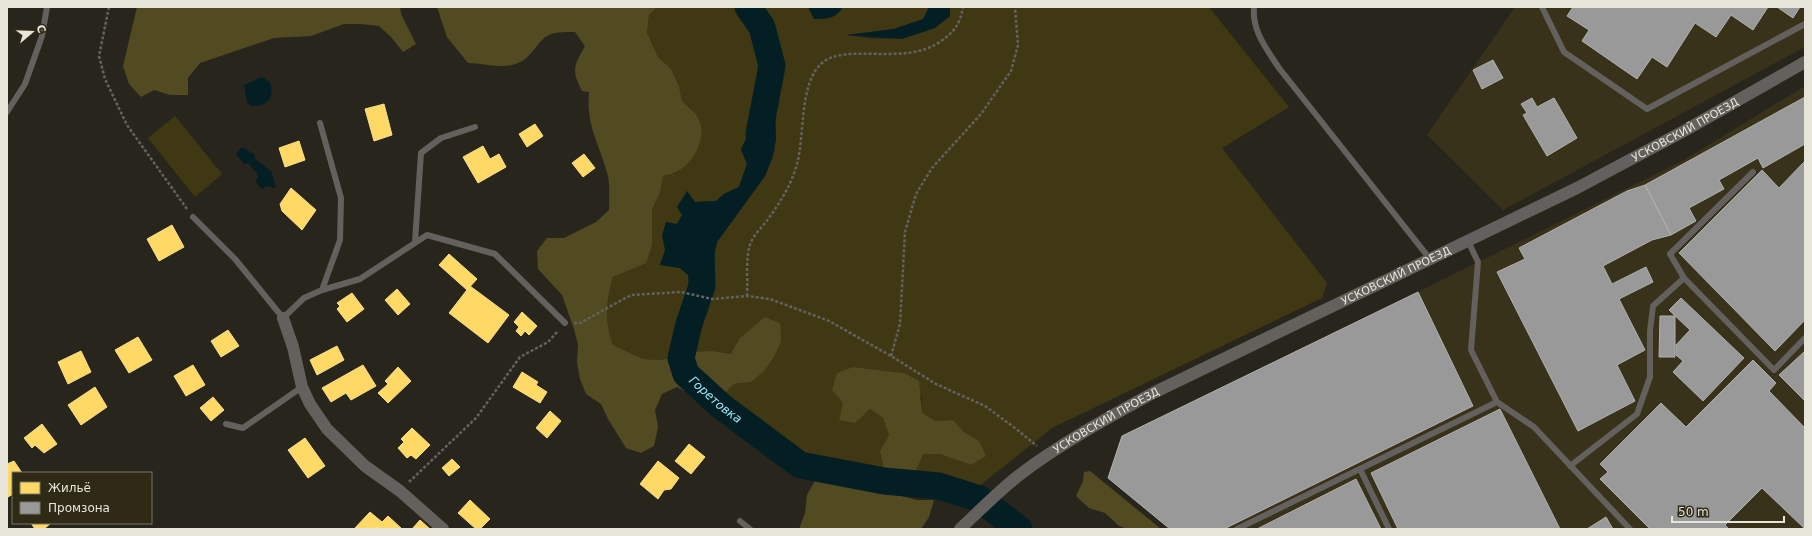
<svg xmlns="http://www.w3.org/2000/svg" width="1812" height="536" viewBox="0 0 1812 536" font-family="'DejaVu Sans',sans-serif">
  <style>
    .built { fill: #373219 }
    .green { fill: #3f3813; fill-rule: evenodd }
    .forest { fill: #524b21 }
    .water { fill: #041f24 }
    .homes { fill: #ffd966; stroke: #f8dd88 }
    .industry { fill: #999; stroke: #b0b0ac }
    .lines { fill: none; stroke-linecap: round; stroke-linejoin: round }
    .river { stroke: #041f24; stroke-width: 27 }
    .path { stroke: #64625e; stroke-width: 2.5; stroke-dasharray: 3 2; stroke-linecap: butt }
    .lane { stroke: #64605d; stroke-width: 6 }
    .street { stroke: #64605d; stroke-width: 12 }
    .labels { text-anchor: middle; stroke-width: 4; stroke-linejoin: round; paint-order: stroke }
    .street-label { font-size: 11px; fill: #e7e5d9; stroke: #2e2a16 }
    .water-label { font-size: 12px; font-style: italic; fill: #9ce6f8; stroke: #2e2a16 }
  </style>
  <rect width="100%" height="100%" fill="#28261c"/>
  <path class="built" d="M1515,7H1805V47L1503,210L1427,135Z
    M1805,86V529H1170L1108,478L1122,436L1418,292L1682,161Z"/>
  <path class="green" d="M657,7H808L814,19L840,12L842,7H929L923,19L894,29L847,35C886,42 918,41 950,16V7H1209L1289,107L1222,148L1327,283L1322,298L1052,428L978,487L974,488L960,480L899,477L819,461L769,435L721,397L734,384L751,382L739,339L732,354L713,351L661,360L643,359L613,345C604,319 606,303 613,277L646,262L652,209L660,193L663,176L679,171L692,109L682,101L679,86L671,69L658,57L647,33L649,15ZM775,90V150L765,176L717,242L705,290L680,268L660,265L665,250L666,222L677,224L682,215L687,191L695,202L716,201L724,194L739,187L747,164L741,149C748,135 758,118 756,101L771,95ZM853,367L904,373L922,397L921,413L936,421L953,420L964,432L979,441L971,465L940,454L880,451L889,435L883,418L870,409L839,420Z
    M175,116L222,174L195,197L148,138Z"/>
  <path class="forest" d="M137,7H400L401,14L416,44L403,52L392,38L379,26L361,24H344L311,36L274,38L200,63L188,78V95H170L154,90L141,97L129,84L123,66Z
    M437,7H657L649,15L647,33L658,57L671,69L679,86L682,101C689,107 699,115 701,126C704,142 693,163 678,171C674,173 668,175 663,176L660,193L652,209V245L646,263L613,277C606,303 604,319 613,345L643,359L661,360L696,352L713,351L731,354L739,339L765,317L780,323L781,341L774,357L764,371L751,382L734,384L721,397L706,403L677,387L662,394L655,410L658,427L654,446L641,453L626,448L608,419L601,404L586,394L580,379L577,362L578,345L574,329L562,295L538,269L537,251L547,238H564L596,222L609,210C609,199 610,186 608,176C600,144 586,128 589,92L582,91C571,69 574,66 585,46L575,32C565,32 550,31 542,40C534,48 529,59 518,63C501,70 486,63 468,63L447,37Z
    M853,367L904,373L919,381L922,413L936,421L953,420L964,432L979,441L986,456L971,465L940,454H923L916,470L900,471L884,468L880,451L889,435L883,418L870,409L855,423L839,420L843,403L832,390L837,373Z
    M1090,471L1161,529H1126L1118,525L1105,513L1089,508L1076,496L1083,481L1084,472Z
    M833,478L850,485L867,487L917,500H934L929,517L921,529H799L805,513L807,495L816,479Z"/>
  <path class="water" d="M808,7H842C837,19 826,19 814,19Z
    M929,7H950V16L935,28L902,39L846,35L894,29L923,19Z
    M262,77L270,82C275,98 268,106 252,106L247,102L244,85Z
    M775,90L776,140L772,159L765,176L717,242L706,291L680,268L660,265L665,250L662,235L666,222L677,224L682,215L677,207L687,191L695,202L716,201L724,194L739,187L747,164L741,149C748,135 758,118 755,101L771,95Z
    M242,147L255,155V159L271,171L276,186L274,188L266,186L262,189L255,181L258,177L257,173L248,163L244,164L236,154Z"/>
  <path class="homes" d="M384,104L392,135L374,141L365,109Z
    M535,124L543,136L527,147L519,134Z
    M299,141L305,160L285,167L279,148Z
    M483,146L490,159L499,154L506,167L478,183L463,157Z
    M584,154L595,168L583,177L572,163Z
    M291,188L316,210L302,230L282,211L280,204Z
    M172,225L184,247L159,261L147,239Z
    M449,254L477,279L467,290L439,265Z
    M470,286L509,315L488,343L449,313Z
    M397,289L410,304L398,315L385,300Z
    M352,293L364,309L347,322L337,309L340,306L337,303Z
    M522,312L537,326L529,335L525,331L521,336L516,331L519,327L514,322Z
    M228,330L239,346L221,357L211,341Z
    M138,337L152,360L129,373L115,350Z
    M337,346L344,360L317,375L310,360Z
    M81,351L91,372L68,384L58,362Z
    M193,365L205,385L186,396L174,376Z
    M363,365L376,386L351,400L346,393L331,402L322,388Z
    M398,367L411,381L388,403L378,393L388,384L385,381Z
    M522,372L538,382L536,385L547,392L540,403L513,387Z
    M95,387L107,407L81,425L68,405Z
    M213,397L224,410L211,421L200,408Z
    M550,411L561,421L547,438L536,428Z
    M42,424L57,444L44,453L35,445L32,448L24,438Z
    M412,428L430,445L416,459L411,455L407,458L398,448L404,442L401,439Z
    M305,438L325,466L308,478L288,450Z
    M689,444L705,457L691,474L675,461Z
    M452,459L460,467L449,476L442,468Z
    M14,461L22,473H13V494L8,497L7,464Z
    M658,461L679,478L671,489L664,490L658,499L640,484Z
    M470,500L490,519L480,529H476L458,513Z
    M370,512L382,522L375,529H354Z
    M388,516L401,528L375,529Z
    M420,520L430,529H412Z
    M31,523H51L44,529H35Z"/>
  <path class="industry" d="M1573,7H1768L1753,30L1731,15L1716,37L1695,23L1667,67L1652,57L1637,79L1582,41L1589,30L1567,16Z
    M1777,7H1800L1793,18Z
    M1493,60L1503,78L1482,89L1473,70Z
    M1805,97V144L1763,168L1758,158L1719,180L1724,189L1689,208L1696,221L1671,235L1645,185Z
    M1532,98L1537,107L1554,98L1577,138L1547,156L1523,115L1527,113L1521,104Z
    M1805,161V320L1775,351L1679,253L1762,170L1779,188Z
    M1645,185L1671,235L1652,240L1603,266L1612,284L1646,267L1653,282L1619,299L1645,350L1617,365L1635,401L1578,431L1497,272L1525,259L1519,248L1627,191Z
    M1418,292L1473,406L1224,529H1170L1108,478L1122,436Z
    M1681,298L1744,358L1703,401L1673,372L1683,361L1676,355V345L1690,330L1669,310Z
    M1660,316H1675V357H1659Z
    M1805,351V401L1779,375Z
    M1753,360L1776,383L1769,391L1805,428V529L1762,488L1725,525L1729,529H1650L1600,479L1608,472L1600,464L1661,403L1686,427Z
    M1500,409L1560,529H1398L1371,473Z
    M1356,479L1381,529H1257Z
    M1606,517L1613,529H1587Z"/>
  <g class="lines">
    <g class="river">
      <path d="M748,7L762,27L772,66L759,134"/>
      <path id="s1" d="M701,249L702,286L689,324L681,358L686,374L721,406L800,465L884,481L939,486L980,499L1019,529"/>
    </g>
    <path class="path" d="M109,7L99,56L105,79L127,125L187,209
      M747,296C748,281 745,255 751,242C754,235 761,228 766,222C779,204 791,186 797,164C805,135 799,83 822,63C846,42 906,67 941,41C955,31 960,24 963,7
      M574,323H580L631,295L681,292L712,299L747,296L770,299L829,321L891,356L936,384L985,406L1015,428L1037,446
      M891,356L900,324L905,232L916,194L932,168L981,114L1011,71L1018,45L1015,7
      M409,482L476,418L520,357L548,342L558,331"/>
    <path class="lane" d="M1254,7C1252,31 1266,48 1279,68L1430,259
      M1542,7L1564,52L1647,109L1805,24
      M7,112L25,84L42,36L47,7
      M320,123L341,198L340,240L322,290L360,279L427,235L495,254L565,323
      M193,217L235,259L283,318L304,298L322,290
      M415,242L421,153L441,138L475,127
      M1684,278L1670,254L1753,172
      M1497,402L1534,427L1630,529
      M226,424L243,428L302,387
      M1570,466L1637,414L1650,377V331L1653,306L1684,278L1774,370L1805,338
      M1360,469L1389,529
      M740,521L750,529
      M1237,529L1497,402L1471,350L1478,262L1468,241"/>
    <g class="street">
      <path d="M283,318L293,347L302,387L310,404L327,429L365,466L400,491L443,529"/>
      <path id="s2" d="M960,529C979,511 998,492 1018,476C1058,445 1109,417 1153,393L1577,188L1684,131L1805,62"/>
    </g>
  </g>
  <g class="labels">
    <g class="street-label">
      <text dy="4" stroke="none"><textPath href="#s2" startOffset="831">УСКОВСКИЙ ПРОЕЗД</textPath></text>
      <text dy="4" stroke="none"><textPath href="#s2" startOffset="507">УСКОВСКИЙ ПРОЕЗД</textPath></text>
      <text dy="4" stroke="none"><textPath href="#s2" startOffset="183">УСКОВСКИЙ ПРОЕЗД</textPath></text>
    </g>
    <g class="water-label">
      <text dy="4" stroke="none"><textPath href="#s1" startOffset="168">Горетовка</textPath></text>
    </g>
  </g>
  <rect width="1812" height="536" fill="none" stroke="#e7e5d9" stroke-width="16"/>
  <rect x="12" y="472" width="140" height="52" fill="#2e2a16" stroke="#787564"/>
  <rect x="20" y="482" width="20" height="12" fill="#ffd966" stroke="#787564"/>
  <text x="48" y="492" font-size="12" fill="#e7e5d9">Жильё</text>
  <rect x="20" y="502" width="20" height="12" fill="#999999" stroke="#787564"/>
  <text x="48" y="512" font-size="12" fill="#e7e5d9">Промзона</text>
  <g transform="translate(32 32) rotate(71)" stroke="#2e2a16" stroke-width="3" paint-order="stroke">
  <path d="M0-3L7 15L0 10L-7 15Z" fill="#e7e5d9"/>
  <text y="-6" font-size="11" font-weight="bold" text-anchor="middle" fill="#e7e5d9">С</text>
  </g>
  <path d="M1672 516v6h112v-6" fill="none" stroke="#e7e5d9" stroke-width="2"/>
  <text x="1678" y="516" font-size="12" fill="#e7e5d9" stroke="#2e2a16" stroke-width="3" paint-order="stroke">50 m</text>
</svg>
